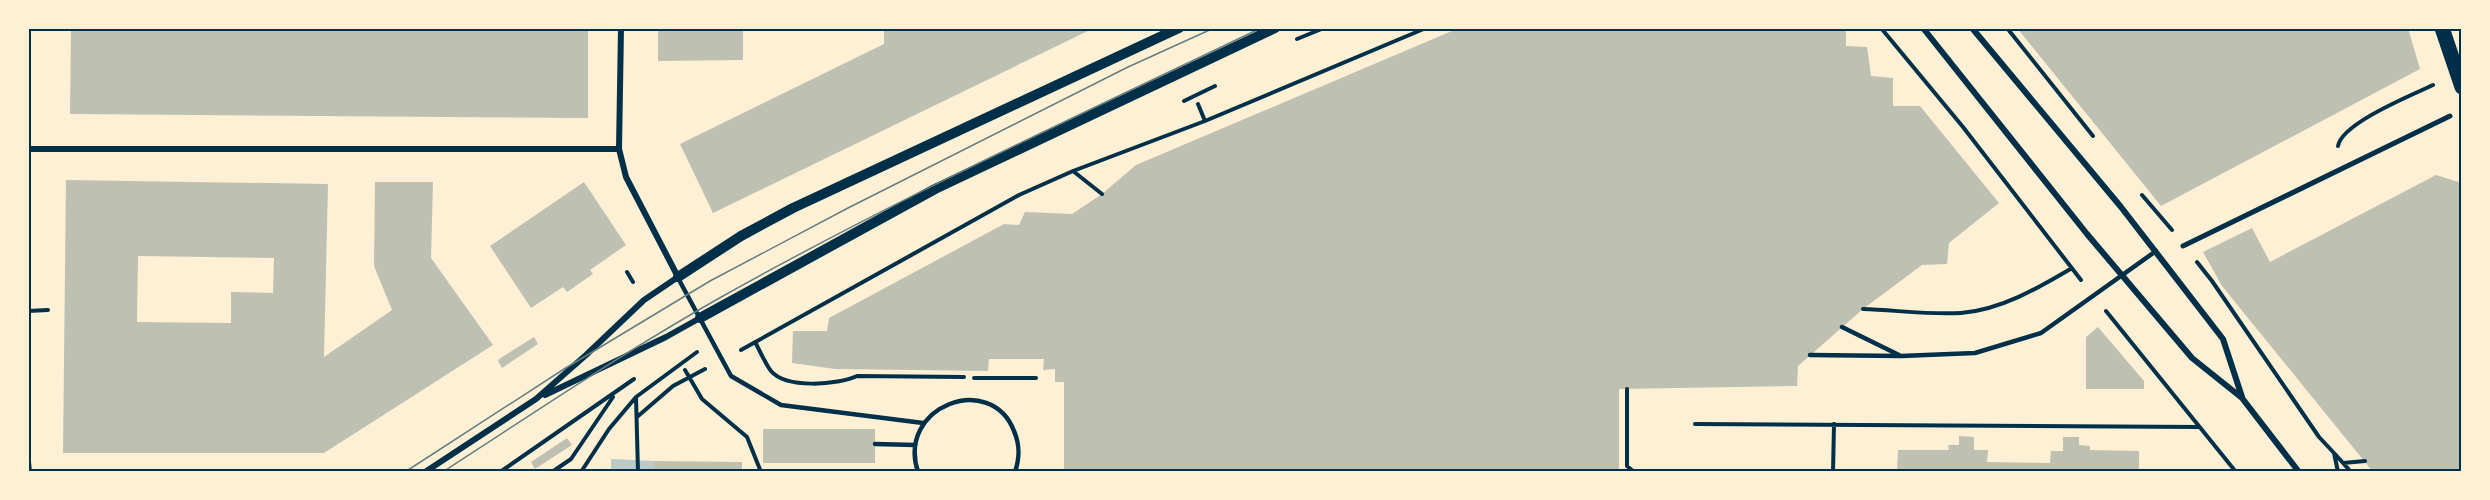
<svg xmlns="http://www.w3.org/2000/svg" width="2490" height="500" viewBox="0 0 2490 500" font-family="Rubik,sans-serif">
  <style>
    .green { fill: #b9caca }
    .building { fill: #bec0b2; fill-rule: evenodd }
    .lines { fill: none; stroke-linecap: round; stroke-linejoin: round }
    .path { stroke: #003049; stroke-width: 4 }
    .service { stroke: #003049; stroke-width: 4.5 }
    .pedestrian { stroke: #003049; stroke-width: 5 }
    .minor { stroke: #003049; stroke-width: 6 }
    .tertiary { stroke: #003049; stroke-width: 10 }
    .primary { stroke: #003049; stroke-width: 15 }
    .tram { stroke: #657d81; stroke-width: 1.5 }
    .neatline { fill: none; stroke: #003049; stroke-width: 2 }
  </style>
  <rect width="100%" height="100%" fill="#fdf0d5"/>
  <path class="green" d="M611,459L654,461V471L611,472Z"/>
  <path class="building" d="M71,28H588V118L70,114Z
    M658,28H743V60L658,61Z
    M884,28H1094L713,213L680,144L884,44Z
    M1459,28H1846V46L1867,47L1871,76L1893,78V106H1920L1999,203L1949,243L1947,264L1922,265L1863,309L1798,366L1797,386L1619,389V472H1064V382H1055V369L1043,370L1044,359H989L988,371L835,369L792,363L793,331H827L829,318L1004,224L1019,225L1025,212L1072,214L1102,194L1136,165Z
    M2017,28H2408L2420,69L2161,206Z
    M2436,175L2462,183V472H2373L2222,286L2203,252L2252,228L2270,262Z
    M66,180L328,184L324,357L392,310L374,266L375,182H433L431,258L493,345L324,453H63ZM138,256L274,258L273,293L231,292V323L137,322Z
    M584,182L626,245L590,270L593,274L567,292L563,287L531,308L490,246Z
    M2098,327L2144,381V389H2086V337Z
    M534,337L538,344L502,368L498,361L499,359Z
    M763,429H875V463H763Z
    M1959,436L1974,437V450H1988L1987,462L2050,463L2051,451H2063V437H2079V445L2090,446V450L2139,451V472H1897L1898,450H1949L1948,445H1959Z
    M567,438L572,445L535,469L531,462Z
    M654,461L742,462V472H654Z"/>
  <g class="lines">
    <path class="path" d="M1881,28L1963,127L2081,280
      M2007,28L2093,136
      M1297,39L1324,28
      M1184,101L1215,86
      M1198,104L1205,121
      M2338,146C2342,123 2412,95 2433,85
      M1073,171L1102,194
      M2142,195L2172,230
      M2197,262L2212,281L2319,437L2334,453L2338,472
      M627,272L633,282
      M1863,309C1895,310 1929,315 1961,313C2001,310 2038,288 2072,268
      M28,311L48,310
      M2106,311L2236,472
      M755,342C760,351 765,363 771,371C786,389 838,385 857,376L964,377
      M741,350L1019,195L1073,171L1205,121L1426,28
      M685,370L702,399L747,437L761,472
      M974,378H1036
      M1627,389V466L1634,472
      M636,397L638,472
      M637,417L673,386L705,369
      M1695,424L2199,427
      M28,451L30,472
      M2335,454L2351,472
      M2343,463L2365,461
      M500,472L634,379
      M552,472L571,459L613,397
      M581,472L609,429L636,397L697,352
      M1833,472L1834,424"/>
    <path class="service" d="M678,278L731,376L781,405L923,423
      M1842,327L1899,355
      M1810,355L1901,356L1975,353L2041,333L2156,251
      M875,444L915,445
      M918,472C896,406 991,371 1014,431C1020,445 1020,457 1015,472"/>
    <path class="pedestrian" d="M2183,246L2450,116"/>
    <path class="minor" d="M1923,28L2087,234L2192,358L2242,398L2299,472
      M1972,28L2121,207L2223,339L2242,397
      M28,149H619
      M545,395L666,337L700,318
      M425,472L536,399L586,355L644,300L678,277L626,177L619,149L621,28"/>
    <path class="tertiary" d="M678,277L741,236L793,208L1179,28
      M700,318L935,189L1275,28"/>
    <path class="primary" d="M2442,28L2462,87"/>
    <path class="tram" d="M405,472L564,369L710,281L848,208L1128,67L1214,28
      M443,472C533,413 623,353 716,300C893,200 1078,116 1261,28"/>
  </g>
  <rect width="2490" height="500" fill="none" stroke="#fdf0d5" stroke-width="60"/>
  <rect x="30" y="30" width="2430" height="440" class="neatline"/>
</svg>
